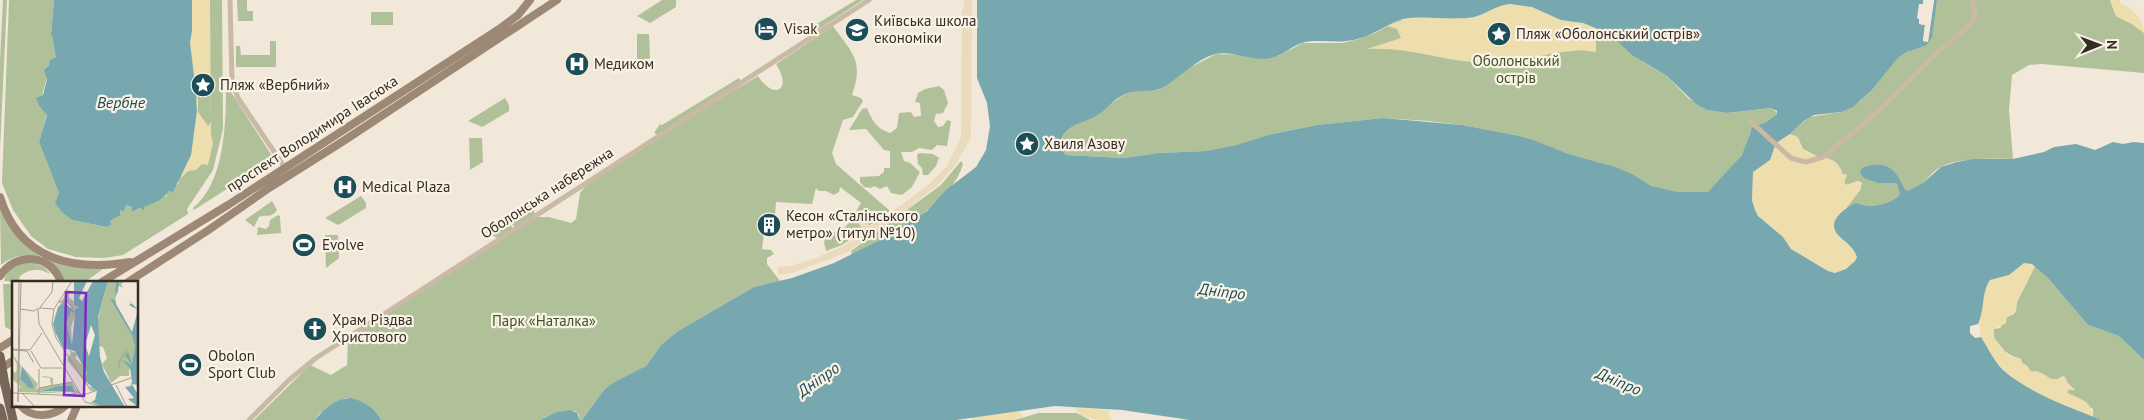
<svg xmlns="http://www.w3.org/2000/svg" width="2144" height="420" viewBox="0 0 2144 420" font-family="'PT Sans',sans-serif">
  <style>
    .green { fill: #b0c199 }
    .sand { fill: #eedeae; fill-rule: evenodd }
    .plaza { fill: #eadbbf }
    .water { fill: #77a8af; fill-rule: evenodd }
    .pier { fill: #f2e8d9 }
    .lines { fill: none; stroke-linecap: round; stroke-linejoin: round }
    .street { stroke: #cab9a5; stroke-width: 5 }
    .secondary { stroke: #9d8876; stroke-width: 8 }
    .primary { stroke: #776557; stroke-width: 9 }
    .primary-bridge { stroke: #776557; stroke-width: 9 }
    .labels { text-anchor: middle; stroke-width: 4.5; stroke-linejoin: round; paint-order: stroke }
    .poi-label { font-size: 15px; fill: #352c26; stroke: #f9f2e5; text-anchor: start }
    .park-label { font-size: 15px; fill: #40542a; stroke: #f9f2e5 }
    .street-label { font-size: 15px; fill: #352c26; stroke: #f9f2e5 }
    .water-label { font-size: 16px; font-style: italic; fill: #1b4e57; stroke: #f9f2e5 }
    .inset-road { fill: none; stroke: #a69d91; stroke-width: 1 }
    .view { fill: #7b2cbf; fill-opacity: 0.15; stroke: #7b2cbf; stroke-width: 2.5 }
    .inset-edge { fill: none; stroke: #352c26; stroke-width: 2.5 }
  </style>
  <rect width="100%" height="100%" fill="#f2e8d9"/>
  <path class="green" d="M3,0H7L0,149V60Z
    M9,0H54L51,35C54,39 55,52 56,58L47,77L39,106L47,114L39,142L59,193L56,203L72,220L106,227L112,223L110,221L120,210L124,212L126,205L132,207V212L167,196V193L178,184L179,178L188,163L192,0H222L223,129L213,170L187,209L188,214L123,255L104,258L76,257L48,249L31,236L13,210L2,183Z
    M237,0H247V11H253V21H238Z
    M662,0H676V7L650,23L637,16Z
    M856,0H863L813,33L810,28Z
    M1937,0H2110L2116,16L2132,24L2144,33V73L2042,64L2029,65L2012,75L2009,110L2013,159C1990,159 1962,157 1941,167C1934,170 1929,177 1923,183L1881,289L1847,207L1860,190L1862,183L1858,181L1846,185L1844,182L1847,175L1842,174L1841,169L1803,149L1798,138L1790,134L1809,117L1841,112L1859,102L1872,90L1898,58L1931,37Z
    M371,12H393V25H371Z
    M1399,20L1600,29L1610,34L1643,62L1667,76L1688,98L1707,110L1727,113L1772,108L1780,116L1750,132L1745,151L1726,174L1729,176C1714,185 1707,195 1699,210L1601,163L1566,153L1515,135L1462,125L1428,121L1383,118L1317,125L1268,135L1236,145L1206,151L1159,153L1124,158L1066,155L1060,147L1061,139L1065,133L1073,126L1098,115L1106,107L1125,94L1138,90H1157L1164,87L1189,68L1216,54L1278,56L1303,43H1342L1359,39L1375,33Z
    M833,26C853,54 864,61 852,95L861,98L863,101L853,117L843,120L832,153L836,164L890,211L842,245L826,251L824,242C827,232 834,233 842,229C852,223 855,212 861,203L840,187L839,192L834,195L826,191H819L816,188L812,204L776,202L775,216L766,215L762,249L771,250L774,254L767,258V264L780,281L754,287L678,331L661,345L646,366L604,390L582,420H580L579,415L575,411C562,410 552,414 540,420H381C376,407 359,398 345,398L319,414L315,420H254L310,365L331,375L347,365L348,340L536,217H549L571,223L576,219L580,193L586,185L698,112L758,76C774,101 793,90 776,64Z
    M637,34H649L650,58L637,66Z
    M270,41H276V67H236V46H240L241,55H270Z
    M226,76L231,92L274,159L194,210L193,208C227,180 226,116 226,76Z
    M739,78L741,81L658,135L654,133L660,124L662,125Z
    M939,86L944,90L948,103L943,113L936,114L934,121L938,127L943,126L947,120L951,121L947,146L937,145L932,150L919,148L912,152H901L904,161L910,163L920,172L912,187L902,195L891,193L887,186L880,189L874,186L871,188L864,187L860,182V177L879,176L884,172V168H890V151L884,150L866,129L849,130L862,109L867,108C872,121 877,129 890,133L897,128L899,113L911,112L914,117L921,116L920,103L915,102L918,93L925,89Z
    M505,98L509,105V111L484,126L482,127L468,121Z
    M469,138H482L483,162L470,170Z
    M919,153L933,154L939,158L936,166L928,175H923L922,168L918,164L917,155Z
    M961,161L963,164C951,206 889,235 852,255L851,251L941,185Z
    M361,196L366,203V208L340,224L338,225L325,218Z
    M272,201L277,210C271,219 266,214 259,217L254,227L245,220Z
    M529,203L536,215L515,228L507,216Z
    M0,208C10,229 22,244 41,257C24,254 14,255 1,265Z
    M278,215L280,216L281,233L257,235L258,227L266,229L269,226L270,220Z
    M505,217L513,229L499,239L486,232L491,223L494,224Z
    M325,235H338L339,258L326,268Z
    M48,260L75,267L103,269L85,282H63Z
    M32,262L44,267L50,274C39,268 31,268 20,276L19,282L14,284L13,282L4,281C8,266 17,263 32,262Z
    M2035,266L2047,277L2088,325L2119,336L2144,360V420H2101L2093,417V409L2067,393L2068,390H2075L2062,378C2048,382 2049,376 2039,372C2036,371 2033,372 2030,371L2028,367L2022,363L2021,359C2009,356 1991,345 1994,329L2000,328L2007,317L2014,314L2017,302Z
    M3,284H12L14,295L13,331L5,327Z
    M1039,413H1077L1090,420H1014Z"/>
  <path class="sand" d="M192,0H210L211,134L213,143L208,165L202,164L196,170L188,171L180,179L191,155L197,96L190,42ZM204,92L211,96V122L208,126L198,112V96Z
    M2110,0H2120L2121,4C2133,8 2144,20 2144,33L2132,24L2116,16Z
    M1505,4L1532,7L1600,29V32L1596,37V52C1589,51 1581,50 1573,51C1543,53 1516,64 1486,63C1446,62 1407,46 1367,49L1401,38L1397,29L1388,26C1416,10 1446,23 1476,16C1486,14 1494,7 1505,4Z
    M1790,134L1798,137C1799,140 1801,147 1803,149C1816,162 1837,151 1842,174L1847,175L1844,182L1846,185L1858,181L1862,183L1857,194L1835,221L1834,227L1840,237L1852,246L1857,256L1855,261L1846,269L1835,273L1829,271L1791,249L1783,237L1758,216L1755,210L1752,200L1753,172L1772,155L1776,143Z
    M2024,263L2035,266L2017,302L2016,312L2007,317L2006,323L1994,329V338L2009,356L2020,358L2022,363L2026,365L2030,371C2033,372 2036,371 2039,372C2048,376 2052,384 2063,376L2065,377L2069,386L2075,390H2068L2066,392C2079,399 2092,400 2093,417C2060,403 2015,390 1994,358C1990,352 1984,345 1981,338C1980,333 1981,329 1978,324C1983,313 1982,304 1984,292C1987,274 1996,281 2007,275C2013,271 2018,266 2024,263Z
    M1074,407L1110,410L1109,415L1112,420C1097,420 1082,420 1074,407Z
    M1019,411L1023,417L1014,420H972V417Z"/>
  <path class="plaza" d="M964,0H972L971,138L956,164L939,184L896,218L846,253L792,273L778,275V267L791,266L813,259L844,246L864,231L858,223L864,219L870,226L883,218L927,186L947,166L961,137L962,9H964Z"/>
  <path class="water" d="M54,0H192V31L190,42L197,111L191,155L173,192L169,191C164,200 153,203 144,207V210L140,208L132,212V207L126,205L124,212L120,210V215L110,221L112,224L106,227L72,220L62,212L55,203L59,193L39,142L47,115L39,106L36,98L43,95L47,79L44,70L49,66L50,60L56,57C54,51 54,39 51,35Z
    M977,0H1923V4H1920L1919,24L1925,25L1923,41L1928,42L1934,0H1937L1932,37L1927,45L1907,52L1898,58L1872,90L1853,107L1841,112L1814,115L1805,120L1790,134L1776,143L1770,160L1753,172L1752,200L1755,210L1758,216L1783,237L1791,249L1828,271L1835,273L1846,269L1855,261L1857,257C1853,246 1846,243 1839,236C1825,222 1844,209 1855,203C1859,204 1863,205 1867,206C1876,207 1896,202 1900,194L1897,183H1878L1864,178L1860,173L1862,168C1887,159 1896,169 1905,190L1908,191L1923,183L1941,167L1957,162L1973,159H2013L2044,152L2054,147L2076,144L2095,150L2113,142L2123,144L2134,142L2144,143V360L2119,336L2088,325L2047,277L2032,264L2024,263L2009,275L1990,280C1981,293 1985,310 1978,324L1970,326V333L1975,338L1981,337C1988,348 1994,361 2003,370C2030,394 2068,406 2101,420H1190L1122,410L1055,406L956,420H582L604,390L613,383L646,366L661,345L678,331L754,287L792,278L834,263L884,238L927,211L946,190L976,167L986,150L990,126L987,103L977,78ZM1510,4L1532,7L1561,20L1583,23L1610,34L1632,55L1667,76L1696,104L1707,110L1727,113L1771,108L1777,111V114L1767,122L1752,128L1742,155L1708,192H1677L1651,186L1632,174L1615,167L1566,153L1533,140L1515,135L1462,125L1383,118L1317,125L1268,135L1236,145L1206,151L1159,153L1124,158L1066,155L1060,147C1061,142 1061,137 1065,133C1073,123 1087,122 1098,115C1108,108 1115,97 1128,93C1140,89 1154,93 1164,87C1180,77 1197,59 1215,54C1233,50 1253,62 1271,58C1284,55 1293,45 1305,42C1325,39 1339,45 1361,38C1375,34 1391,22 1403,19C1426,15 1451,21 1474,17C1487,14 1496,5 1510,4Z
    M350,398C362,400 376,408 381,420H315C324,409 335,399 350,398Z
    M571,410L577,413L580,420H540L557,412Z"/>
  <path class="pier" d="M1923,0H1934L1928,42L1923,41L1925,25L1919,24V19L1917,18L1919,4H1923Z"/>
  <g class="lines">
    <path class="street" d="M230,0L232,81L238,98L285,168
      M1751,122L1791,158L1806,162L1823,157L1879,111L1941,49L1964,30L1973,21L1975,15L1972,0
      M249,420L289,380L316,358L869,0"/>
    <path class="secondary" d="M0,197C19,259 72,272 130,262
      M0,276C16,251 51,254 61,282
      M102,282L228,205L502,27L518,15L530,0
      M128,282L207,231L269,188L345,140L557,0
      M0,348L14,339
      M0,369L14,360
      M21,406C32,419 53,417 65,406
      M71,420L77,406"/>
    <path class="primary" d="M5,385L13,420
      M0,408L3,420"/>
    <path class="primary-bridge" d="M0,356L5,385"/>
  </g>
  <defs>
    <g id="hotel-disc" transform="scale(1.25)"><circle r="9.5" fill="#1b4e57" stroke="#f9f2e5"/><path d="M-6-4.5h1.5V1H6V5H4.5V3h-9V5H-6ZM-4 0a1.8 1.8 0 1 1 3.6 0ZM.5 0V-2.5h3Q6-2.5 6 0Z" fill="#fff"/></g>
    <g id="university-disc" transform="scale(1.25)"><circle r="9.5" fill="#1b4e57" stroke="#f9f2e5"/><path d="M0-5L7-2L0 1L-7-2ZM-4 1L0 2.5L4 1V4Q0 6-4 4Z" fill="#fff"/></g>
    <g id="sight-disc" transform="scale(1.25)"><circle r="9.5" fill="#1b4e57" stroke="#f9f2e5"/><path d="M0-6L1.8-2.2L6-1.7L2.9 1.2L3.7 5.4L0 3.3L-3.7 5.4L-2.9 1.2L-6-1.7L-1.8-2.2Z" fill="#fff"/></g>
    <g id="hospital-disc" transform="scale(1.25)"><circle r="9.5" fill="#1b4e57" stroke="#f9f2e5"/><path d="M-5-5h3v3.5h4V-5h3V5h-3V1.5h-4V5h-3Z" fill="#fff"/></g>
    <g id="building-disc" transform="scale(1.25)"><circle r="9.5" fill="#1b4e57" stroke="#f9f2e5"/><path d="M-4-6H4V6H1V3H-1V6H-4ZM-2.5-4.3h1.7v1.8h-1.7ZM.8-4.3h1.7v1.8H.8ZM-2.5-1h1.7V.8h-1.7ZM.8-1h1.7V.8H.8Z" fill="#fff"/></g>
    <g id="stadium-disc" transform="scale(1.25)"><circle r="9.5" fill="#1b4e57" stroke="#f9f2e5"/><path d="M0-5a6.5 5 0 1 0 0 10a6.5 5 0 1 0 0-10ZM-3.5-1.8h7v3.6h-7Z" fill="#fff"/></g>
    <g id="church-disc" transform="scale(1.25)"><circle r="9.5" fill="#1b4e57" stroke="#f9f2e5"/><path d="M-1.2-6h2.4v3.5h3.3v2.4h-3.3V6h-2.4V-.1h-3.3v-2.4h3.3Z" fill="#fff"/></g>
  </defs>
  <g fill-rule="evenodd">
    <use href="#hotel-disc" x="766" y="29"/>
    <use href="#university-disc" x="857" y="30"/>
    <use href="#sight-disc" x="1499" y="34"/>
    <use href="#hospital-disc" x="577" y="64"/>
    <use href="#sight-disc" x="203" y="85"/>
    <use href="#sight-disc" x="1027" y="144"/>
    <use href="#hospital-disc" x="345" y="187"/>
    <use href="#building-disc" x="769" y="225"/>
    <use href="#stadium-disc" x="304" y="245"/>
    <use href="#church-disc" x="315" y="329"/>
    <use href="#stadium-disc" x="190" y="365"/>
  </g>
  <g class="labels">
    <g class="poi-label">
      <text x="874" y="26">Київська школа<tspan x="874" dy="17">економіки</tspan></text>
      <text x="784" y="34">Visak</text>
      <text x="1516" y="39">Пляж «Оболонський острів»</text>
      <text x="594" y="69">Медиком</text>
      <text x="220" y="90">Пляж «Вербний»</text>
      <text x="1044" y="149">Хвиля Азову</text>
      <text x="362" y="192">Medical Plaza</text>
      <text x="786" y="221">Кесон «Сталінського<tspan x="786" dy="17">метро» (титул №10)</tspan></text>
      <text x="322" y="250">Evolve</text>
      <text x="332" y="325">Храм Різдва<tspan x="332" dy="17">Христового</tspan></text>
      <text x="208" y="361">Obolon<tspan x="208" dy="17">Sport Club</tspan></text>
    </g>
    <g class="park-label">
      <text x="1516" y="66">Оболонський<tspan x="1516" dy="17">острів</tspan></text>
      <text x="544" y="326">Парк «Наталка»</text>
    </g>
    <g class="street-label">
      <text transform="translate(312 134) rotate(-33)" y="5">проспект Володимира Івасюка</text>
      <text transform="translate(547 193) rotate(-33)" y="5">Оболонська набережна</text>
    </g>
    <g class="water-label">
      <text x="121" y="108">Вербне</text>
      <text transform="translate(1222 291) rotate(7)" y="6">Дніпро</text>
      <text transform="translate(818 379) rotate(-35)" y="6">Дніпро</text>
      <text transform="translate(1619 381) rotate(23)" y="6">Дніпро</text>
    </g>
  </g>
  <g transform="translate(12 281)">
    <rect width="126" height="126" fill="#f2e8d9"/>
    <path d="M96,0H113L109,3L111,7L105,4L103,22L120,54L126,78L117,89V95H108L99,102L90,83L95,77L91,66L87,65L84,45ZM57,8V17L68,24L64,31L61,29L63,25L60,29L64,32L59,46L60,63L54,42L59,26L54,21L47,24ZM7,63L6,81L26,103L24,108L39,104L38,97L29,96L33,95L41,97V104L60,101L65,110V107L68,112L75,113L6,111L8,105L0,98V89L4,92L5,84L0,72L6,81ZM9,84L21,103L22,107H17L8,98ZM46,105H60L63,110L59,113L29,110ZM62,68L65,74L63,77L76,89H73L75,92L72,99L78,106L82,105L84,109L81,111L55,79L59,72L57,69L63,72Z" fill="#b0c199" fill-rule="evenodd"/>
    <path d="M62,0H75L67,17L70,20L81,0H96L86,36L88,76L92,91L113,126H93L79,121L83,119L85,110L72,99L75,92L63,70L51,67L43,51L41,43L46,26L52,21L62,30L67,26L62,24ZM59,30L63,32L60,63L54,42ZM79,44L83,54L77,75L73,64ZM104,0L107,2L106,10L103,17L104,23L120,51L126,29L117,24L120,22L115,17L126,29V104L120,103L126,114V126L116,118L122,117L113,106L119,105L120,100L118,87L110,79L120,84L113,74L116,71L120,83L123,66L120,54L98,17L103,20ZM10,85L21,103L22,107H17L8,98ZM46,105H60L63,111L29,110Z" fill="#77a8af" fill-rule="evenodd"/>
    <path class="inset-road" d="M7,0L6,121L9,0M41,0L40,11L26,29L27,43L73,121L93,126M46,21L55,19L61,27L60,30M28,27L42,28L60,0M8,28L22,30L26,27M42,28L40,43L44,57L79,110M0,68L18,69M0,69L15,70L21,81L20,78M18,69L30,52M19,70L29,87H50M27,88V113M107,88V81L115,69M104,104L115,126M27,107L60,101M0,112L69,115L127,94M11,113L23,126M0,124L21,126"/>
    <path class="view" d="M54,11L74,12L72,115L52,114Z"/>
    <rect width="126" height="126" class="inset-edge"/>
  </g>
  <g transform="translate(2099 45) rotate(89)" stroke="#f9f2e5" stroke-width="4" paint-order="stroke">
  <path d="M0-4L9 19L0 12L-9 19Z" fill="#352c26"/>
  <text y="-8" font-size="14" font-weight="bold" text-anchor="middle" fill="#352c26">N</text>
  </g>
</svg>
